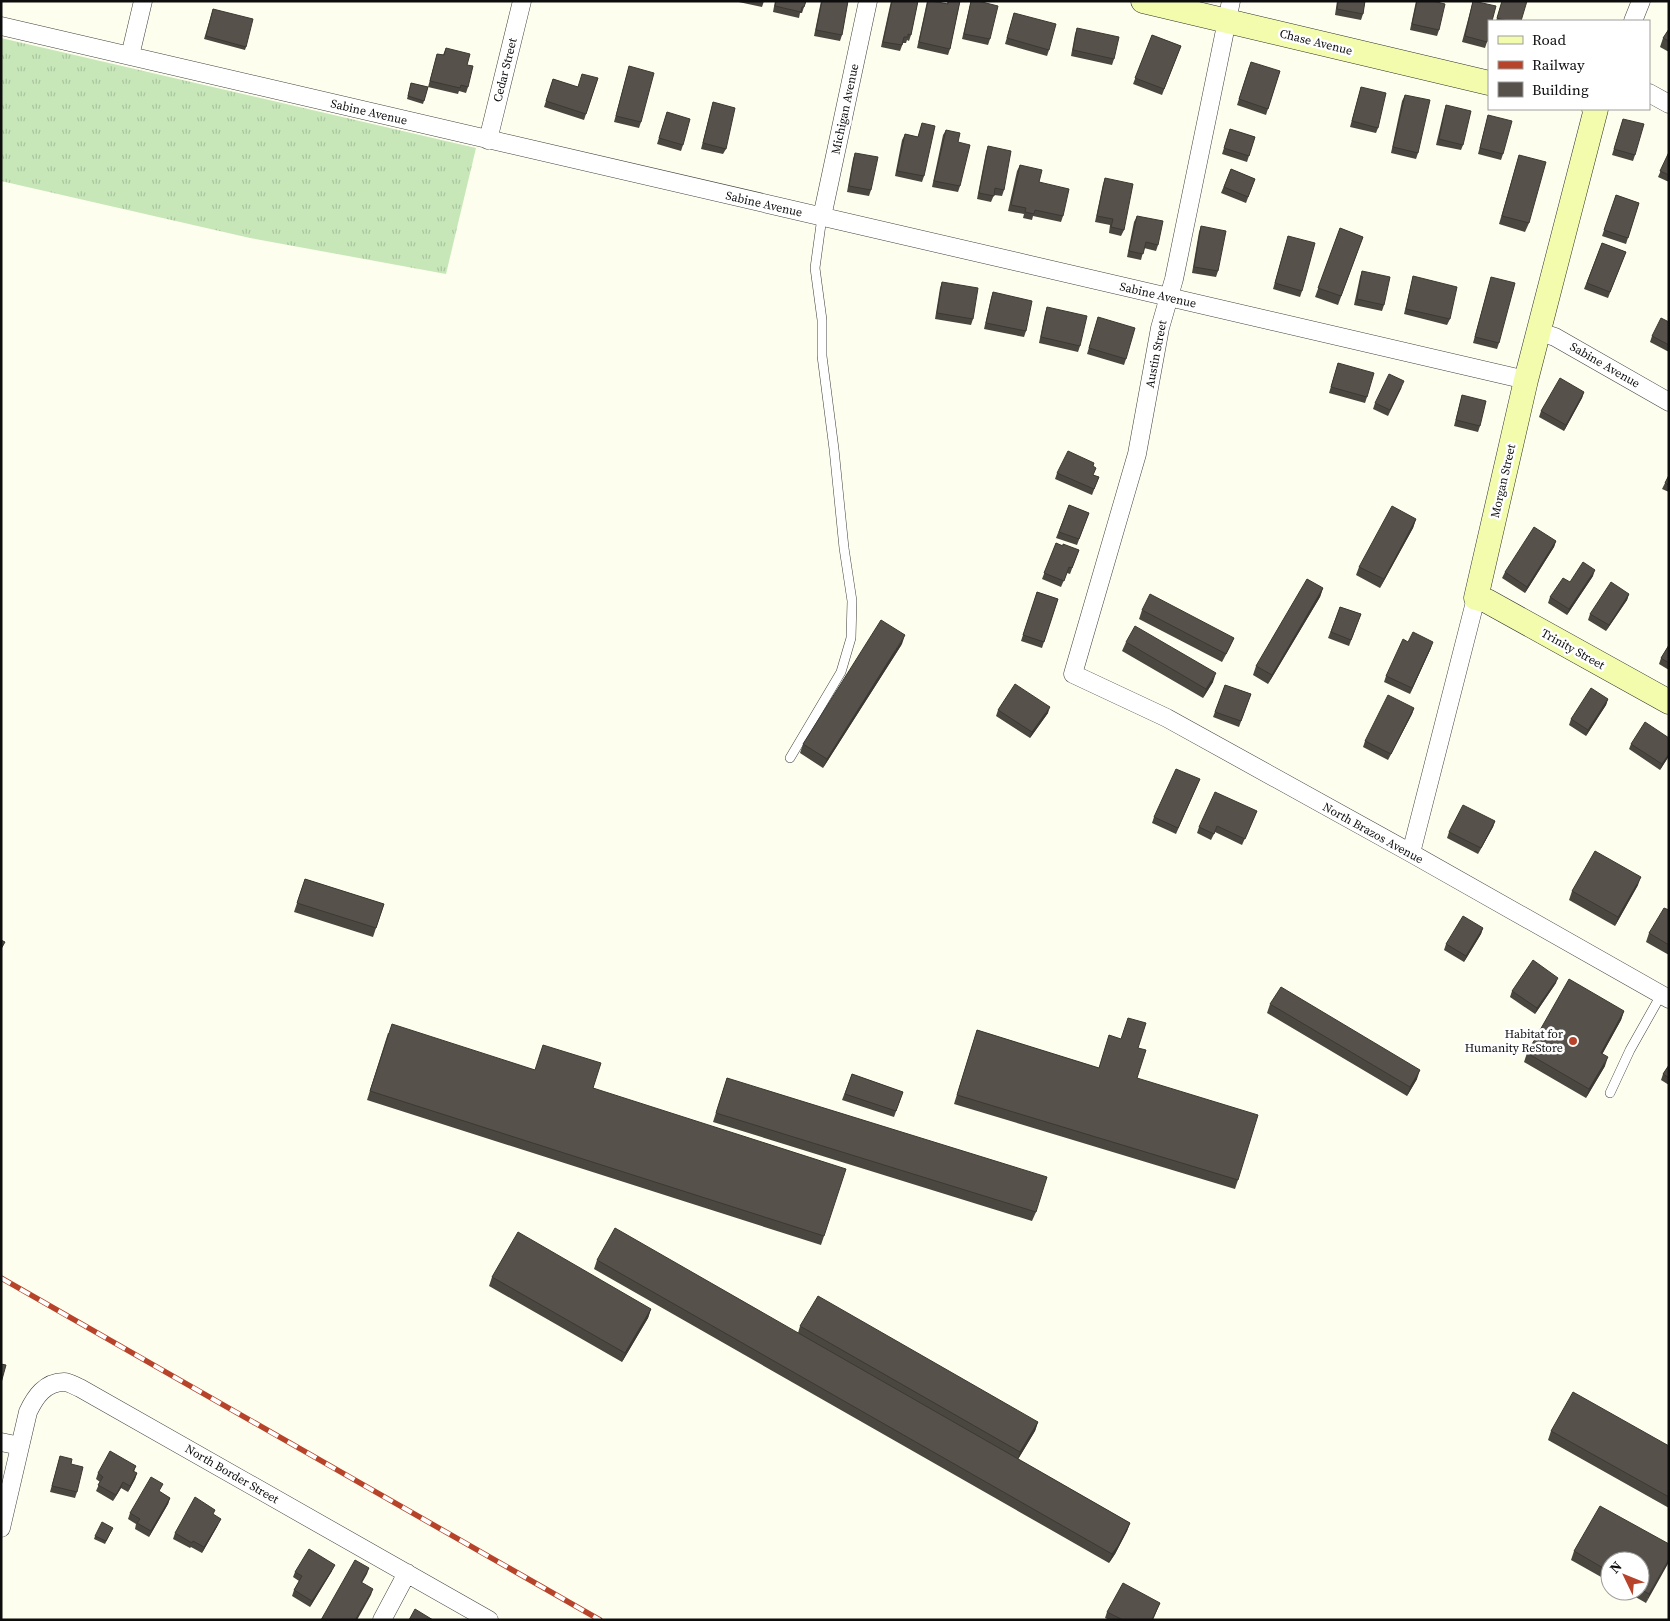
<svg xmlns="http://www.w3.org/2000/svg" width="1670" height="1621" viewBox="0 0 1670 1621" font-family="'Source Serif 4',serif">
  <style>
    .grass { fill: url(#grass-tufts) }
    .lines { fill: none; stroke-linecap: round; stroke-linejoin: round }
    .lane-casing { stroke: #404040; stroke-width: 10 }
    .street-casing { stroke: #404040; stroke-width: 19 }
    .secondary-casing { stroke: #2f2f2f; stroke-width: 25 }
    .lane { stroke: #fff; stroke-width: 9 }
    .street { stroke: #fff; stroke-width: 18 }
    .secondary { stroke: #f3fcac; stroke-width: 24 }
    .rail-casing { stroke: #b8432b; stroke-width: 5.5 }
    .rail { stroke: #fff; stroke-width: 4; stroke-dasharray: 11; stroke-linecap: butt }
    .wall { fill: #4a4640 }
    .shaded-wall { fill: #3c3934 }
    .building { fill: #56514a; stroke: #3c3934 }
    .poi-dot { fill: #b8432b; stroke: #fff; stroke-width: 2 }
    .labels { text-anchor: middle; stroke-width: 5; stroke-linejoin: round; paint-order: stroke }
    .street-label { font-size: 12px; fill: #0d0d0d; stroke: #fff }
    .poi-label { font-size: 12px; fill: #0d0d0d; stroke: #fff; text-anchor: end }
  </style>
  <defs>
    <pattern id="grass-tufts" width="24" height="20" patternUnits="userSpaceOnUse" patternTransform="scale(1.25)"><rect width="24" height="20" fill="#c7e7b9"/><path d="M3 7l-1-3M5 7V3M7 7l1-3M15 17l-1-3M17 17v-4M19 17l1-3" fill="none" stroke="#aac59e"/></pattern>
  </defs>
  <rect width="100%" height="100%" fill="#fefeee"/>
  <path class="grass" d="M1,38L476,148L446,274L250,238L1,181Z"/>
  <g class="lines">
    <g class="lane-casing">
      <path id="lane" d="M790,758L841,672L851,638L852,601L844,548L834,449L822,356V320L815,268L822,217
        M1610,1093L1630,1050L1661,995"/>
    </g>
    <g class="street-casing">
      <path id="street" d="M1231,1L1174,279L1160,328L1137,454L1073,674L1167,718L1411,853L1669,999
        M1633,21L1641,1
        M1,26L1526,380
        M130,56L143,1
        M1649,93L1669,104
        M488,140L522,1
        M822,217L868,1
        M1540,332L1555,337L1669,402
        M1411,853L1476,598
        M1,1442L20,1446
        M1,1528L28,1412C35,1397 45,1382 64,1382C69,1382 75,1386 80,1388L489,1620
        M382,1620L407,1573"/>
    </g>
    <g class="secondary-casing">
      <path id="secondary" d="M1143,1L1489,83
        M1594,109H1596L1526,380L1476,598L1487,601L1669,702"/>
    </g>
    <use href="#lane" class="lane"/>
    <use href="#street" class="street"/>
    <use href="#secondary" class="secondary"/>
    <g class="rail-casing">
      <path id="rail" d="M1,1278L600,1620"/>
    </g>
    <use href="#rail" class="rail"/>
  </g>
  <path class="wall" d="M734,1H764L762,7Z
    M775,1H806L802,13H800L799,18L773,12Z
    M821,1H848L842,35L840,41L814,36Z
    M891,1H918L911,35L909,41L907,40L906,43H903L900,51L881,47Z
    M927,1L947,4L948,1H960L950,49L948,55L917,48L926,6Z
    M971,1L990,39L988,45L962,39Z
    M1337,1H1365L1363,14L1361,20L1335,15Z
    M1416,1H1433L1439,30L1437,36L1410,30Z
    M1473,1L1487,42L1485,48L1462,42Z
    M1502,1L1521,21H1496Z
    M213,9L246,47L245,50L204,39Z
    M1014,13L1049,50L1047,56L1005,44Z
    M1077,28L1114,59L1112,65L1071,56L1075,34Z
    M1669,29V52L1660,47L1663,38Z
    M1152,35L1181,46L1162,95L1133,84Z
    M446,48L467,65L468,87L466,93L459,91L458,94L428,87L437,54L443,55Z
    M629,66L641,122L639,128L614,122Z
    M1249,67L1280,71L1266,115L1237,105Z
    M598,78L584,120L544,107L553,79L577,87Z
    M411,83L428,87L423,104L407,99Z
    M1361,87L1378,128L1376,133L1350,127Z
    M1405,95L1418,153L1416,159L1391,153L1402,101Z
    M713,102L726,149L723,154L701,149Z
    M1446,105L1463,145L1461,150L1436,145L1444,111Z
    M667,112L683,145L681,151L657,144Z
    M1488,115L1503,154L1501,160L1478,154Z
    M1623,119L1635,155L1633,161L1612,155Z
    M922,123L924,176L922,182L895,176L902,140L905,134L918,137Z
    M1230,129L1255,137L1247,162L1222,154Z
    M946,130L958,142L960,186L958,192L932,187L943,135Z
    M988,146L1004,190L1002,196L994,195L991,202L977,199L986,152Z
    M1669,152V182L1658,177Z
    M855,153L871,190L869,196L847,192L853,159Z
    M1519,155L1529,223L1525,232L1499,224Z
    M1020,165L1039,182L1063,216L1061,222L1033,216L1032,220L1023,218L1024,214L1008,211L1017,171Z
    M1231,169L1255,179L1246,203L1221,193Z
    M1105,178L1124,230L1121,236L1109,233L1110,225L1095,222L1103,184Z
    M1616,195L1639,203L1626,244L1602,236Z
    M1137,216L1158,245L1156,251L1144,248L1141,260L1127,257L1134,222Z
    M1201,226L1218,271L1216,277L1192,273L1199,232Z
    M1340,228L1363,237L1338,305L1315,297Z
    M1288,236L1302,291L1300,297L1273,289Z
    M1602,243L1626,252L1608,298L1584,289Z
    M1362,271L1384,305L1382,311L1354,305L1360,277Z
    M1413,276L1450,319L1447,325L1404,314Z
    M1491,277L1499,343L1497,349L1473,343Z
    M942,282L973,319L971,325L935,319L940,288Z
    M993,292L1026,331L1024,337L984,329L991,298Z
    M1047,307L1080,346L1078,352L1039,343L1045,313Z
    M1098,317L1126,359L1124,365L1087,354Z
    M1669,322V352L1650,342L1652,336Z
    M1338,363L1367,397L1365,403L1329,393Z
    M1402,387L1388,416L1373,409L1375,403Z
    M1584,392L1582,398L1564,431L1539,417L1541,411Z
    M1462,395L1480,426L1478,432L1454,426Z
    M1093,466V475L1099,477L1092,495L1055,479L1057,473Z
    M1669,475V492L1662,489Z
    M1069,505L1089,513L1077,545L1056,538Z
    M1416,519L1413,528L1380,588L1356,575L1359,567Z
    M1556,541L1554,547L1525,593L1502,578L1505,572Z
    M1056,543L1063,546L1079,550L1070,574L1067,573L1061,587L1042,579Z
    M1593,576L1567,615L1548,603L1550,597L1570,582Z
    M1323,588L1320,597L1268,684L1253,675L1256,666Z
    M1037,592L1058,599L1042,648L1021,641Z
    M1629,594L1627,600L1606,631L1588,620L1590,614Z
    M1340,607L1361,614L1349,646L1328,638Z
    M1142,610L1234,638L1230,647L1222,662L1139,619Z
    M1126,642L1213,682L1203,698L1122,651Z
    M1408,642L1431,648L1410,694L1384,682L1386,676Z
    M902,644L823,768L800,753L803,744Z
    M1669,645V670L1659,664L1661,658Z
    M1225,685L1251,694L1239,727L1213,717Z
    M1608,699L1606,705L1586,736L1569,725L1571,719Z
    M1414,708L1412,714L1388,760L1363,747L1365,741Z
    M998,710L1048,713L1030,738L996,716Z
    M1669,738V756L1660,770L1629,749L1631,744Z
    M1200,779L1176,834L1152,823L1154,817Z
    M1257,811L1242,845L1215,832L1211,840L1197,833L1199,827Z
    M1495,821L1493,827L1478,854L1447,838L1449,832Z
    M305,879L384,904L373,937L294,912Z
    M1638,885L1615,926L1569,900L1572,891Z
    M1669,910V955L1646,942L1649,933Z
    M1483,928L1481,934L1464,962L1444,950L1446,944Z
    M1556,983L1535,1014L1510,997L1512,991Z
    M1270,1004L1417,1079L1407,1096L1267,1013Z
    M1624,1011L1621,1020L1602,1054L1605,1066L1586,1098L1524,1062L1527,1053Z
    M977,1030L1099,1068L1109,1035L1138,1048L1137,1078L1238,1180L1235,1189L954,1104Z
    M388,1033L535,1070L593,1088L824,1236L821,1245L367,1100Z
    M1669,1065V1085L1661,1080L1663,1074Z
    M852,1074L903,1092L894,1117L842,1100Z
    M727,1078L1036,1212L1032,1221L713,1122Z
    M597,1260L798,1333L800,1326L1038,1422L1035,1431L1018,1459L1130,1523L1127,1531L1115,1554L1109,1563L594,1269Z
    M492,1277L651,1309L648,1318L622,1362L489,1286Z
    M1551,1431L1669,1446V1508L1548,1440Z
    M60,1456L71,1464L77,1492L75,1498L50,1492Z
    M136,1466L134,1472L137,1473L135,1479L128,1492L121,1488L113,1501L96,1491L100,1482L96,1479L98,1473Z
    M160,1492L170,1498L168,1504L149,1537L135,1529L136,1524L128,1519L130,1513Z
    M214,1515L218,1525L202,1553L191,1547L190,1548L173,1539L175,1533Z
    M113,1528L105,1544L94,1539L95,1536Z
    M1669,1544L1646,1603L1625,1591H1640V1561H1610V1582L1571,1560L1574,1551Z
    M332,1571L310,1607L292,1596L294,1590L299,1581L293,1577L295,1572Z
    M1160,1603L1153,1620H1109L1105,1618L1107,1612Z"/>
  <path class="shaded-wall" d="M1584,392L1582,398L1564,431L1566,425Z
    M1416,519L1413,528L1380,588L1384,579Z
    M1556,541L1554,547L1525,593L1527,587Z
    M1595,570L1593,576L1567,615L1569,609Z
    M1323,588L1320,597L1268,684L1272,675Z
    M1629,594L1627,600L1606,631L1609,625Z
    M905,635L902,644L823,768L827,759Z
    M1433,642L1431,648L1410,694L1412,688Z
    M1216,673L1213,682L1203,698L1206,689Z
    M1608,699L1606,705L1586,736L1588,730Z
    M1050,707L1048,713L1030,738L1032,732Z
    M1414,708L1412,714L1388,760Z
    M1669,754V756L1660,770L1662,764Z
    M1495,821L1493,827L1478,854L1481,848Z
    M1641,877L1638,885L1615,926L1618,917Z
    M1483,928L1481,934L1464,962L1466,956Z
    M1558,978L1556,983L1535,1014L1537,1008Z
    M1624,1011L1621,1020L1598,1062L1601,1053Z
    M1608,1057L1605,1066L1586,1098L1589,1089Z
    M1420,1070L1417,1079L1407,1096L1410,1087Z
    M651,1309L648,1318L622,1362L625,1353Z
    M1038,1422L1035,1431L1017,1461L1020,1452Z
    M137,1473L135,1479L128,1492L130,1486Z
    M123,1482L121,1488L113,1501L116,1495Z
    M170,1498L168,1504L149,1537L151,1531Z
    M221,1519L218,1525L202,1553L204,1547Z
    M1130,1523L1127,1531L1115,1554L1109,1563L1112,1554Z
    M1669,1559V1562L1646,1603L1649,1594Z
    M335,1565L332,1571L310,1607L312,1601Z
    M369,1568L367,1574L359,1588L361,1582Z
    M373,1589L371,1595L357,1620H355Z"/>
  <path class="building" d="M776,1H806L804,7H802L801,12L775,6Z
    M822,1H848L842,35L816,30Z
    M892,1H918L911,35L908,34V37H904L902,45L883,42Z
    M928,1H932L948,4V1H960L950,49L919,42Z
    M971,1H978L998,6L990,39L964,34Z
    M1338,1H1365L1363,14L1337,9Z
    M1417,1H1433L1445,4L1439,30L1412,24Z
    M1473,1L1496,6L1492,21H1489V34L1487,42L1465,36Z
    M1502,1H1527L1521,21H1508L1497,18Z
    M213,9L253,19L246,47L206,36Z
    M1014,13L1056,24L1049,50L1007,38Z
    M1077,28L1119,37L1114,59L1073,50Z
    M1669,29V41L1663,38Z
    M1152,35L1181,46L1164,89L1135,78Z
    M446,48L470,54L467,65L473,66L468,87L461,85L460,88L430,81L437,54L444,55Z
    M1251,62L1280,71L1268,109L1239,99Z
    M629,66L654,73L641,122L616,116Z
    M582,74L598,78L586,114L546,101L553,79L578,87Z
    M411,83L428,87L424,101L408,96Z
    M1361,87L1386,93L1378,128L1352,121Z
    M1405,95L1430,100L1418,153L1393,147Z
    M713,102L735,108L726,149L703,143Z
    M1446,105L1471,111L1463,145L1439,139Z
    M667,112L690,119L683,145L659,138Z
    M1488,115L1512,121L1503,154L1480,148Z
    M1623,119L1644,124L1635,155L1614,149Z
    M922,123L935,126L924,176L897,171L905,134L918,137Z
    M1230,129L1255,137L1249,156L1224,148Z
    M946,130L960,133L958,142L970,145L960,186L934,181Z
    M988,146L1011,151L1004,190L995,188L994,196L979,193Z
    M1669,152V175L1660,171Z
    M855,153L878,157L871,190L849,186Z
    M1519,155L1546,162L1529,223L1502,216Z
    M1020,165L1042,170L1039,182L1069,189L1063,216L1035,210L1034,214L1025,212L1026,208L1011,205Z
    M1231,169L1255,179L1248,197L1224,187Z
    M1105,178L1133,184L1124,230L1111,227L1113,219L1097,216Z
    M1616,195L1639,203L1628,238L1604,230Z
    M1137,216L1163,221L1158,245L1146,242L1143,254L1129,251Z
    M1201,226L1226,231L1218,271L1194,267Z
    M1340,228L1363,237L1341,296L1318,288Z
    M1288,236L1315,243L1302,291L1275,283Z
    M1602,243L1626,252L1610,292L1587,283Z
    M1362,271L1390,277L1384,305L1357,299Z
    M1413,276L1457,287L1450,319L1406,309Z
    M1491,277L1515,283L1499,343L1475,337Z
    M942,282L978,288L973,319L937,313Z
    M993,292L1032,301L1026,331L986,323Z
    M1047,307L1087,316L1080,346L1041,337Z
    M1098,317L1135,328L1126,359L1089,348Z
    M1661,318L1669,322V345L1652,336Z
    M1338,363L1374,373L1367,397L1331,387Z
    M1389,374L1404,381L1390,410L1375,403Z
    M1560,378L1584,392L1566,425L1541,411Z
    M1462,395L1486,401L1480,426L1456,420Z
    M1068,451L1094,463L1093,466L1096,468L1093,475L1099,477L1094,489L1057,473Z
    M1669,475V485L1665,483Z
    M1069,505L1089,513L1079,539L1059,532Z
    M1392,506L1416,519L1384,579L1359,567Z
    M1534,527L1556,541L1527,587L1505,572Z
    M1056,543L1063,546V544L1079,550L1072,568L1069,567L1064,581L1044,573Z
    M1583,562L1595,570L1569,609L1550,597L1563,578L1570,582Z
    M1307,579L1323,588L1272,675L1256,666Z
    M1611,582L1629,594L1609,625L1590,614Z
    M1037,592L1058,599L1044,642L1023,635Z
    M1150,594L1234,638L1226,654L1142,610Z
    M1340,607L1361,614L1351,640L1331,632Z
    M881,620L905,635L827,759L803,744Z
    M1135,626L1216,673L1206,689L1126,642Z
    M1413,632L1433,642L1412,688L1386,676L1403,639L1408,642Z
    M1669,645V663L1661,658Z
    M1015,684L1050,707L1032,732L998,710Z
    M1225,685L1251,694L1241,721L1215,712Z
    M1591,688L1608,699L1588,730L1571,719Z
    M1388,695L1414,708L1391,754L1365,741Z
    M1645,722L1669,738V754L1662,764L1631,744Z
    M1176,769L1200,779L1178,828L1154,817Z
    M1215,792L1257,811L1245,839L1217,826L1214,834L1199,827Z
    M1463,805L1495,821L1481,848L1449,832Z
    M1595,851L1641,877L1618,917L1572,891Z
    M305,879L384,904L376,928L297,903Z
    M1664,908L1669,910V945L1649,933Z
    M1463,916L1483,928L1466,956L1446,944Z
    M1,940L5,942L1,949Z
    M1533,960L1558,978L1537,1008L1512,991Z
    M1569,979L1624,1011L1601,1053L1608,1057L1589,1089L1527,1053Z
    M1281,987L1420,1070L1410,1087L1270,1004Z
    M1128,1018L1146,1023L1138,1048L1146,1050L1137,1078L1258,1115L1238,1180L957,1095L977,1030L1099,1068L1109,1035L1121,1039Z
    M392,1024L535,1070L543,1045L601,1063L593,1088L846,1169L824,1236L370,1091Z
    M1669,1065V1078L1663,1074Z
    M852,1074L903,1092L896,1111L845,1094Z
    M727,1078L1047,1177L1036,1212L716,1113Z
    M615,1228L1130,1523L1118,1546L1112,1554L597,1260Z
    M518,1232L651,1309L625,1353L492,1277Z
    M818,1296L1038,1422L1020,1452L800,1326Z
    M1,1364L6,1365L1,1383Z
    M1573,1392L1669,1446V1497L1551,1431Z
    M110,1451L136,1466L133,1471L137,1473L130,1486L123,1482L116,1495L98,1485L103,1477L98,1473Z
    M60,1456L72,1459L71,1464L83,1467L77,1492L52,1486Z
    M151,1477L163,1484L159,1491L170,1498L151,1531L137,1523L140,1519L130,1513Z
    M195,1497L215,1510L213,1514L221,1519L204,1547L193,1541L192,1543L175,1533Z
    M1600,1506L1669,1544V1559L1649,1594L1640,1589V1561H1610V1572L1574,1551Z
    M102,1522L113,1528L106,1541L95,1536Z
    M309,1549L335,1565L312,1601L294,1590L302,1576L295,1572Z
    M355,1560L369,1568L361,1582L373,1589L355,1620H321Z
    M1123,1583L1160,1603L1152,1620H1123L1107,1612Z
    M415,1609L433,1620H409Z"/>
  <circle class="poi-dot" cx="1573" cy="1041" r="5"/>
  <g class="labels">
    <g class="street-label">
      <text transform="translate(1316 42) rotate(14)" y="4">Chase Avenue</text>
      <text transform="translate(505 70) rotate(-76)" y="4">Cedar Street</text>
      <text transform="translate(845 109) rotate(-78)" y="4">Michigan Avenue</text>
      <text transform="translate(369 112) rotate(13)" y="4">Sabine Avenue</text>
      <text transform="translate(764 204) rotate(13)" y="4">Sabine Avenue</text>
      <text transform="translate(1158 295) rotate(13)" y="4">Sabine Avenue</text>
      <text transform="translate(1156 354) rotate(-79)" y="4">Austin Street</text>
      <text transform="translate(1605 365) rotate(30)" y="4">Sabine Avenue</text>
      <text transform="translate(1503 481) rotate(-77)" y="4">Morgan Street</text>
      <text transform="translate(1573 649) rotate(29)" y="4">Trinity Street</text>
      <text transform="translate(1373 833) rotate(29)" y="4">North Brazos Avenue</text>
      <text transform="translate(232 1474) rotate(30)" y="4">North Border Street</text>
    </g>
    <g class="poi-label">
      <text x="1563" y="1038">Habitat for<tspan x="1563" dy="14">Humanity ReStore</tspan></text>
    </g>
  </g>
  <rect width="1670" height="1621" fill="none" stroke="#0d0d0d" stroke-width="5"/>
  <rect x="1488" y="20" width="162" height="90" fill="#ffffff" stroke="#9e9e9e"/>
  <rect x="1498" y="36" width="25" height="8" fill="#f3fcac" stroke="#9e9e9e"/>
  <text x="1532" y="45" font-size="15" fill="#0d0d0d">Road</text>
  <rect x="1498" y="61" width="25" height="8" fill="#b8432b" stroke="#9e9e9e"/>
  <text x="1532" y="70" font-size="15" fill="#0d0d0d">Railway</text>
  <rect x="1498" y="82" width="25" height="15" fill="#56514a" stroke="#9e9e9e"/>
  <text x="1532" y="95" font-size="15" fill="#0d0d0d">Building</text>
  <g transform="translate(1625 1576) rotate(313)"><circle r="24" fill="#ffffff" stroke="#9e9e9e"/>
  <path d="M0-4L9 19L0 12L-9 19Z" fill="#b8432b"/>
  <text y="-8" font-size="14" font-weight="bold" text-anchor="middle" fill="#0d0d0d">N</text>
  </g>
</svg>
